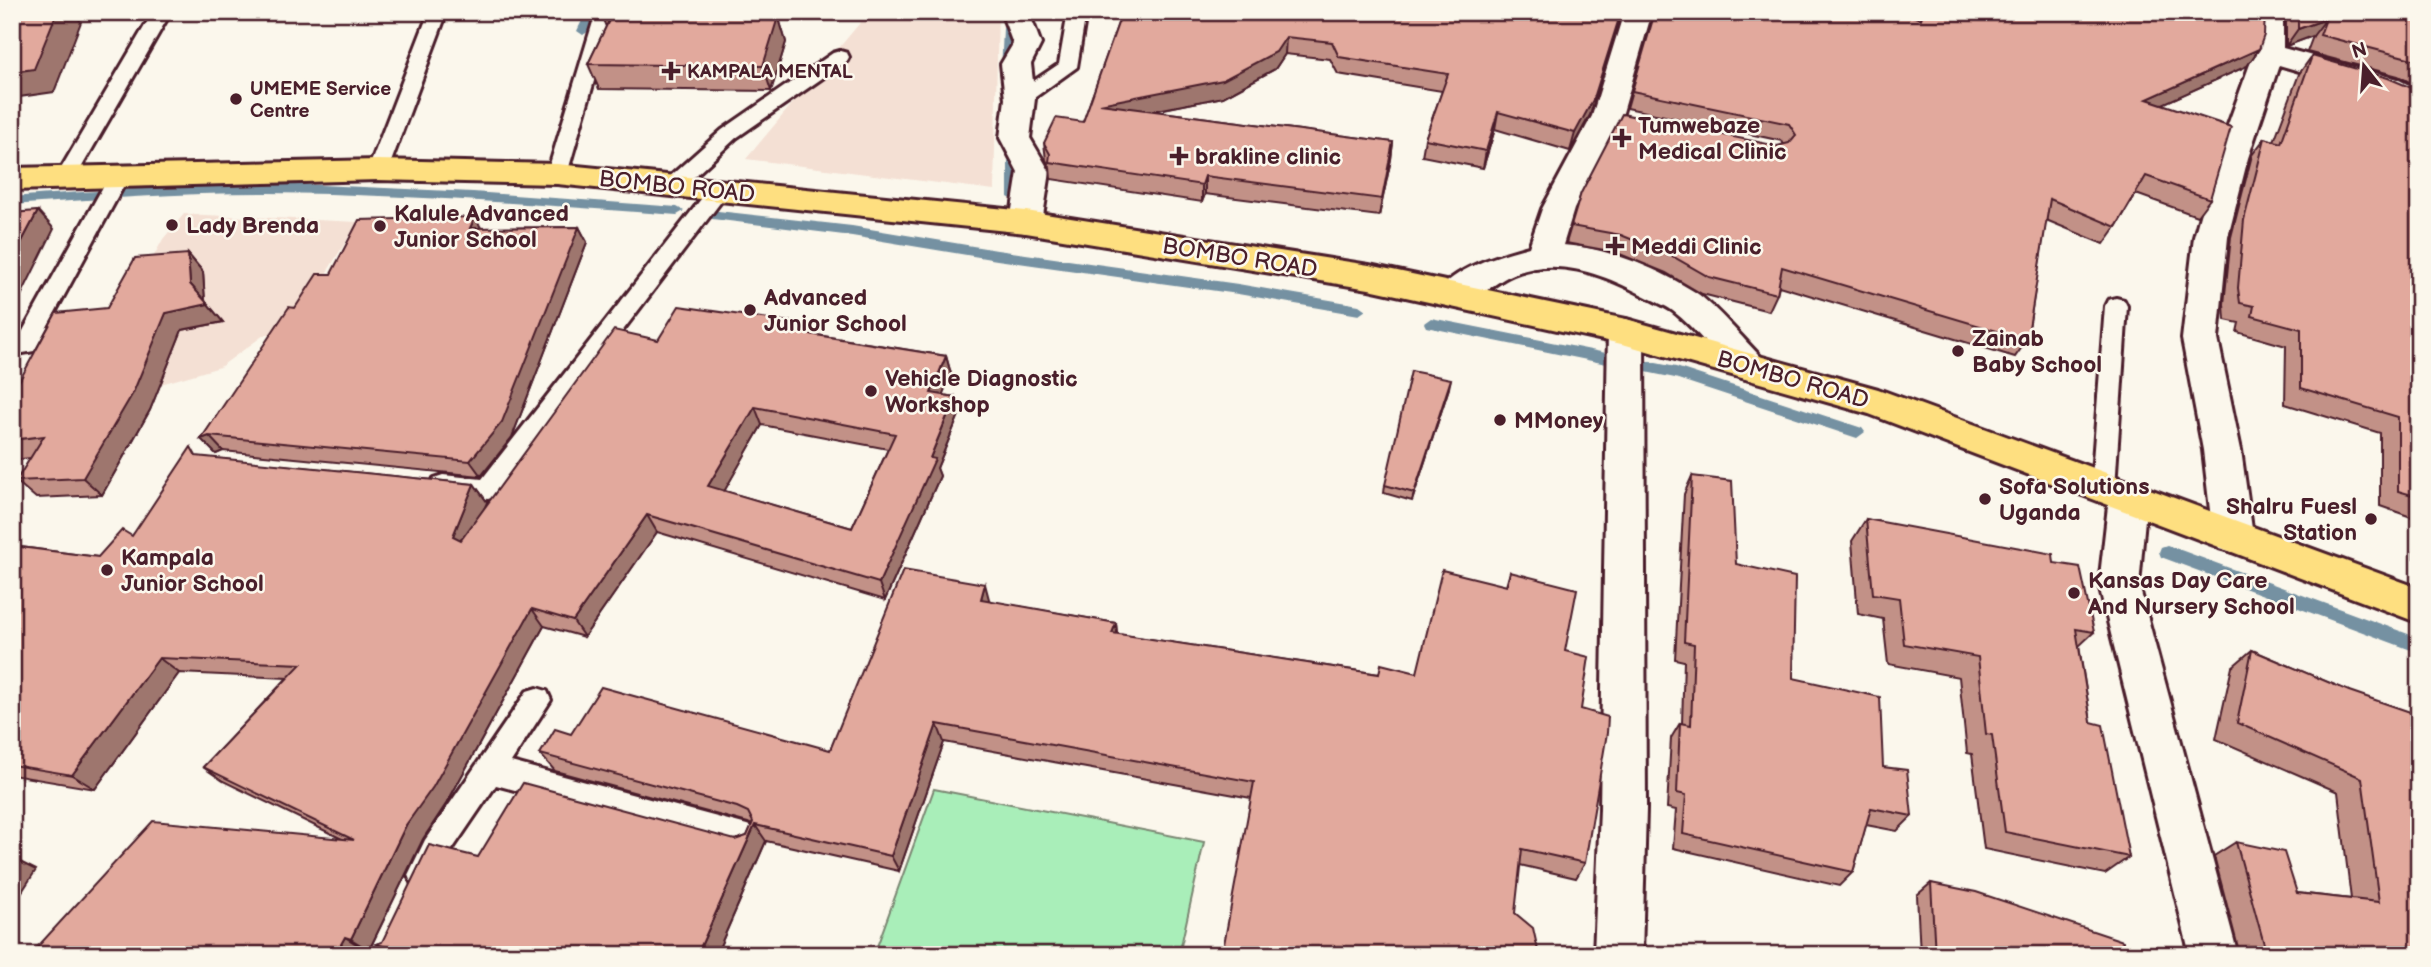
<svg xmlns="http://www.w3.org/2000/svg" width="2431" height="967" viewBox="0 0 2431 967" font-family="'Balsamiq Sans',sans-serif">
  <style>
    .built { fill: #f4e0d4 }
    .green { fill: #a9eeb9; stroke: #7a8672; stroke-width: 2 }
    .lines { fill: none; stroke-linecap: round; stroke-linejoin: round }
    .stream { fill: #7591a2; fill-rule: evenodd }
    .service-casing { stroke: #4a1f2b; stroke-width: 6 }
    .minor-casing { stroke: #4a1f2b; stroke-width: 6 }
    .primary-casing { stroke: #4a1f2b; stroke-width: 6 }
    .service { fill: #fbf7ec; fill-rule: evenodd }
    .minor { fill: #fbf7ec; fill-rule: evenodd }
    .primary { fill: #fedf80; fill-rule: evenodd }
    .wall { fill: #c29187; stroke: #4a1f2b; stroke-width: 2; fill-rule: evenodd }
    .shaded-wall { fill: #9e766e; stroke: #4a1f2b; stroke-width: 2 }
    .building { fill: #e2a99d; stroke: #4a1f2b; stroke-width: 2; fill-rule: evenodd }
    .poi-dot { fill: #4a1f2b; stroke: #fbf7ec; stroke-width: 2.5 }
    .labels { text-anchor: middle; stroke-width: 5; stroke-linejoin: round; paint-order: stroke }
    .far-poi-label { font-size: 19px; font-weight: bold; fill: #4a1f2b; stroke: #fbf7ec; text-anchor: start }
    .poi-label { font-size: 23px; font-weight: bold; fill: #4a1f2b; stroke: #fbf7ec; text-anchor: start }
    .street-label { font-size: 23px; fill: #4a1f2b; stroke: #fbf7ec }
  </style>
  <rect width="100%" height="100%" fill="#fbf7ec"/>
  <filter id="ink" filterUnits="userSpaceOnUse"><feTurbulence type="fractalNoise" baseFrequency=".0143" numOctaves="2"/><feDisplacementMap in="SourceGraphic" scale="14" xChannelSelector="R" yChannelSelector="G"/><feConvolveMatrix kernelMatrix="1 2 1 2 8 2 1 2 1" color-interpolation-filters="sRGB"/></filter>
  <g filter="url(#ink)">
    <path class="built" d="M930,12H998L994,190L746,159L864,18Z
      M184,214L358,222L288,335H264L220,367L161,384L125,388L135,291L163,239Z"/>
    <path class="green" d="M934,789L1204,842L1179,955H874Z"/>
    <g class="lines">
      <path class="stream" d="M586,12H598L589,31L583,35L577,31Z
        M1017,14L1023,17L1015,28L1013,73L1007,77L1001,73L1003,28L1013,15Z
        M1014,143L1020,147L1022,197L1015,201L1008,197V147Z
        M319,185L473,192L677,207L684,211L677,215C541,205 404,194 268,193C182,193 97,199 12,205V197C115,189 217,184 319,185Z
        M709,210L852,226L997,250L1238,284L1359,305L1366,310L1359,315L1238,294L997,260L852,236L704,218L702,215Z
        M1431,318L1676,367L1862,428L1865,432L1857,438L1675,378L1426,327L1424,323Z
        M2167,545L2419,638V653L2161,557L2159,552L2161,547Z"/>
      <g class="service-casing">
        <path id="service" d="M153,12H171L73,182H59L56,177Z
          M429,12H447L388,170L385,175H371L368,170Z
          M596,12H614L567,174L564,179H550L547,174Z
          M1068,12H1086L1077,67L1027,103H1013L1010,99L1013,95L1059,64Z
          M840,51L847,53L849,57L847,61L736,138L680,190H666L663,185L666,180L722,130L833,53Z
          M119,169L126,171L129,176L34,351L12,355V339L19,338L109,176L112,171Z
          M719,183L726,185L729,190L726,195L497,496L488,499L434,492L431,485L434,478L443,475L482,479L712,185Z
          M2116,298L2124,300L2127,306L2115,487L2112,494L2103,497L2094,494L2091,487L2105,306L2108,300Z
          M537,688L547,691L551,700L511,762L747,825L757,829L762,839L757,849L747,853L496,785L445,860L434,885L423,890L412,885L408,875L425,840L527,691Z"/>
      </g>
      <g class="minor-casing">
        <path id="minor" d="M1001,12H1029L1041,44L1031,64L1035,99L1030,138L1050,172L1042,222L1038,230L1026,233L1014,230L1010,222L1018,172L1000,138L1005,99L1001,64L1013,44Z
          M1624,12H1652L1622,116L1574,209L1563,245C1608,248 1657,268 1695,292C1716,306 1743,339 1762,358L1767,367L1762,376L1749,380L1736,376C1716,355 1696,329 1673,311C1665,305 1654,301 1645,296C1603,274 1553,254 1507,277C1485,289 1467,311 1441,304L1436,295C1452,268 1500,255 1529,247L1542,209L1592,116Z
          M2255,12H2283V48L2397,79L2419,90V111L2375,93L2279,65L2248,158L2228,237L2218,339L2241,450L2253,536L2247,548L2233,552L2219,548L2213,536L2203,450L2182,339L2194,237L2216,158L2254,53Z
          M1626,319L1638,323L1644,332L1646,809L1642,955H1594L1600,809L1608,332L1614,323Z
          M2128,481L2142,486L2147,497L2139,585L2238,955H2190L2099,585L2109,497L2114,486Z"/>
      </g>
      <g class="primary-casing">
        <path id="primary" d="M378,160L557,164L1026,211L1369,265L1626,319L1878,389L2419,588V623L1869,414L1626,345L1369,289L1026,233L557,184L378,180L12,190V168Z"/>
      </g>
      <use href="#service" class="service"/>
      <use href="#minor" class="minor"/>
      <use href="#primary" class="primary"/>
    </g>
    <path class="wall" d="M600,12H782L780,22L786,42L771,91L599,89L588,64L606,27Z
      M1122,12H1621L1590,115L1570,151L1495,129L1483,168L1422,156L1425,139L1442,91L1338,74L1330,59L1285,54L1275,69L1223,97L1154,111L1393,142L1391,159L1379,216L1205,194L1202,202L1051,179L1050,167L1046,160L1044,143L1083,122Z
      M1654,12H1899L1918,18L1920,12H2265L2259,49L2247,66L2162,104L2210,199L2197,216L2136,194L2116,227L2104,244L2046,220L2027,340L2015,357L1779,286L1777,294L1769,311L1702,294L1666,273L1615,252L1566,243L1581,193L1784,145L1782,141L1627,108Z
      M2286,12H2419V87L2398,76L2307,52L2313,36L2286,46Z
      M2312,56L2419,91V560L2414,558V518L2380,506V433L2285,404L2286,346L2237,332L2239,323L2225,320L2224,304L2231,237L2251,159L2252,155L2265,138L2274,141L2299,74Z
      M579,227L587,242L512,437L481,476L223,451L216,454L201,439L295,308L331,274L482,228Z
      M188,254L203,272L205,301L223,322L182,330L150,410L102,495L36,498L16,481L31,458L12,460V389H15L107,308Z
      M790,322L793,331L946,356L951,374L942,395L955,397L959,415L937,468L940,476L885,600L657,532L584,637L544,626L448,801L423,839L369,950L364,949L30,955L342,839L223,781L203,767L287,678L179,673L95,789L12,775V546L98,557L132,536L200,457L474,484L487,502L484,509L658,340ZM762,425L888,449L852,528L724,491Z
      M1449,388L1412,501L1384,493L1385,485Z
      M1692,476L1793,678L1883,767L1912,816L1897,831L1866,825L1853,872L1839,886L1673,848L1676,810L1667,808L1671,738L1680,723H1682L1684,661L1675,659L1684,494Z
      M1866,519L2054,563L2094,632L2079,646L2091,722L2129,857L2105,874L1984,849L1972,754L1967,753L1959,677L1888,664L1883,619L1858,614L1852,541Z
      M1510,572L1565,651L1581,709L1585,863L1576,878L1520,865L1251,798L944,742L899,871L766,841L716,955H393L376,944L382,942L478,857L735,840L747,836L752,825L748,823L555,771L540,754L830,750L989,601L1116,623L1117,634L1379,674L1417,673L1506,586Z
      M2252,650L2349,691L2419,955H2240L2214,856L2236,842L2297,893L2351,899L2338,792L2216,739L2232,667Z
      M1931,883L2122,955H1920L1917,895Z"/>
    <path class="shaded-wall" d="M57,12H73L81,22L54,92L12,98V72Z
      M769,12H782L780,22L786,42L771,91L763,66Z
      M1621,12L1590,115L1570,151L1575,133Z
      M2326,19L2313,36L2286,46L2298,29Z
      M1286,37L1285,54L1275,69L1223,97L1102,121L1100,104Z
      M2259,49L2247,66L2136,116L2147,99Z
      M1498,112L1495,129L1483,168L1486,151Z
      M1393,142L1391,159L1379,216L1382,199Z
      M1205,176V194L1202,202V185Z
      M38,211L54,229L12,314V260Z
      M475,217L484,233L470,228Z
      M579,227L587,242L512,437L481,476L470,461Z
      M188,254L203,272L205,302L190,284Z
      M208,304L223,322L182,330L150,410L102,495L83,478L166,313Z
      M790,322L796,341L785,330Z
      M946,356L951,374L936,411L931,393Z
      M1451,379L1449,388L1412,501L1414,493Z
      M955,397L959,415L937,468L940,476L885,600L879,583Z
      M755,407L762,425L717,504L708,486Z
      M209,436L223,451L216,454L201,439Z
      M474,484L487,502L467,553L453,536Z
      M647,515L657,532L584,637L573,621Z
      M985,584L990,603L981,599Z
      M532,609L544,626L448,801L423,839L369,950L351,939L406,825Z
      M1116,623L1118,642L1112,633Z
      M159,658L179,673L95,789L72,775Z
      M937,724L944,742L899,871L891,856Z
      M755,825L766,841L716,955H697Z
      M12,858L36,870L12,907Z
      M345,937L364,949L361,955H335Z"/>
    <path class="building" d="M12,12H57L34,69L12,72Z
      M613,12H769L768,17H778L763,66L588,64Z
      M1122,12H1621L1594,98L1575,133L1498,112L1486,151L1425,139L1448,74L1339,57L1332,42L1286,37L1276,52L1223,80L1100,104L1393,142L1382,199L1205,176L1202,185L1049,162L1050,154L1044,143L1056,118L1083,122Z
      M1655,12H1899L1921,19L1923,12H2265L2264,35L2259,49L2147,99L2231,127L2210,199L2146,176L2116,227L2050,199L2027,340L1782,267L1777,294L1709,277L1672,256L1621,235L1571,226L1581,193L1622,114L1777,146L1789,143L1796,135L1789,124L1632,91Z
      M2298,12H2419V63L2412,59L2320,35L2326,19L2298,29Z
      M2312,56L2388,78L2419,91V497L2398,491V417L2301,388V329L2252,316L2254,306L2240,303L2238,288L2244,220L2264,142L2265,138L2281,143Z
      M38,211L12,260V213Z
      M475,217L470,228L579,227L502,422L470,461L209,436L201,439L289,307L295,308L317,274H331L359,220Z
      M188,254L190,284L208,304L166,313L133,393L83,478L16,481L44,436L12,440V389H15L56,313L107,308L135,258Z
      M679,306L790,322L785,330L946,356L931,393L955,397L930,458L935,459L879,583L647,515L573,621L532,609L433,787L406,825L351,939L345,937L335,955H30L153,821L354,840L203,767L301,664L159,658L72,775L12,765V546L98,557L122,530L132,536L191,447L196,456L474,484L453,536L461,540L614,330L658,340ZM755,407L895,434L852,528L708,486Z
      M1411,371L1451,379L1414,493L1385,485Z
      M1692,476L1732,481L1736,564L1795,577L1793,678L1880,697L1883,767L1907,770L1912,816L1871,808L1853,872L1683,834L1686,795L1677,793L1680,723L1691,725L1694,644L1684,642Z
      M1866,519L2053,554L2054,563L2080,567L2094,632L2076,629L2091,722L2103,725L2129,857L2005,832L1992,735L1986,734L1978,657L1904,644L1899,598L1873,594Z
      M903,570L985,584L981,599L1116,623L1112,633L1379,674L1381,664L1417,673L1442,570L1507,586L1510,572L1577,589L1565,651L1589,657L1581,709L1608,717L1607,733L1585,863L1522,849L1515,913L1533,928L1539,955H1222L1254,782L937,724L891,856L755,825L697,955H417L376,944L382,942L429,845L478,857L523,783L735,840L747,836L753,822L748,812L737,807L540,754L555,729L571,734L601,687L830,750Z
      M2252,650L2349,691L2419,715V955H2267L2236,842L2284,852L2297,893L2379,902L2362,778L2237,723Z
      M1931,883L1976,892L2123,941L2122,955H1935Z"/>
  </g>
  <g class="poi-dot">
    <path d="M667.5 60.5h7v7h7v7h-7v7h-7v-7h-7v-7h7z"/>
    <circle cx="236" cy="99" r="7"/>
    <path d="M1618.5 127.5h7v7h7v7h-7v7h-7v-7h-7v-7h7z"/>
    <path d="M1175.5 145.5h7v7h7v7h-7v7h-7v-7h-7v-7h7z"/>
    <circle cx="172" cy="225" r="7"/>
    <circle cx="380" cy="226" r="7"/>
    <path d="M1611.5 235.5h7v7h7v7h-7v7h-7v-7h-7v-7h7z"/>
    <circle cx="750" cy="310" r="7"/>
    <circle cx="1958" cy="351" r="7"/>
    <circle cx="871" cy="391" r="7"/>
    <circle cx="1500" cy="420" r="7"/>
    <circle cx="1985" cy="499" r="7"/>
    <circle cx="2371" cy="519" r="7"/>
    <circle cx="107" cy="570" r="7"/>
    <circle cx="2074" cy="593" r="7"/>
  </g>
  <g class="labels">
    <g class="far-poi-label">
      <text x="687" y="78">KAMPALA MENTAL</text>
      <text x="250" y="95">UMEME Service<tspan x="250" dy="22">Centre</tspan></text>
    </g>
    <g class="poi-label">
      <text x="1638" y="133">Tumwebaze<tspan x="1638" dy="26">Medical Clinic</tspan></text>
      <text x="1195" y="164">brakline clinic</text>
      <text x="394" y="221">Kalule Advanced<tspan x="394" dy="26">Junior School</tspan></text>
      <text x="186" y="233">Lady Brenda</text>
      <text x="1631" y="254">Meddi Clinic</text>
      <text x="764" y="305">Advanced<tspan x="764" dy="26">Junior School</tspan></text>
      <text x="1972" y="346">Zainab<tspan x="1972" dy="26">Baby School</tspan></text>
      <text x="885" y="386">Vehicle Diagnostic<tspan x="885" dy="26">Workshop</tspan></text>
      <text x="1514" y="428">MMoney</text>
      <text x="1999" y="494">Sofa Solutions<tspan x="1999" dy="26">Uganda</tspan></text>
      <text x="2357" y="514" text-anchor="end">Shalru Fuesl<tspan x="2357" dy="26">Station</tspan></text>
      <text x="121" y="565">Kampala<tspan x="121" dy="26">Junior School</tspan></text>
      <text x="2088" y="588">Kansas Day Care<tspan x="2088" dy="26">And Nursery School</tspan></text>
    </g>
    <g class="street-label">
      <text transform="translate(677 186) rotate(6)" y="8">BOMBO ROAD</text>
      <text transform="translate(1240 257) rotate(9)" y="8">BOMBO ROAD</text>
      <text transform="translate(1793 379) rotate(16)" y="8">BOMBO ROAD</text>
    </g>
  </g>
  <rect width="2431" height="967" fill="none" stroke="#fbf7ec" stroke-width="42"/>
  <rect x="21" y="21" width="2389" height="925" fill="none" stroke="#4a1f2b" stroke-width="2.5" filter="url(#ink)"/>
  <g transform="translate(2364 66) rotate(343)" stroke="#fbf7ec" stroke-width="5" paint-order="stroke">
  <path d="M0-5L12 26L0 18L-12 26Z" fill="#4a1f2b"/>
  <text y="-10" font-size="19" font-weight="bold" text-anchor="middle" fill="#4a1f2b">N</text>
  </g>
</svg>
